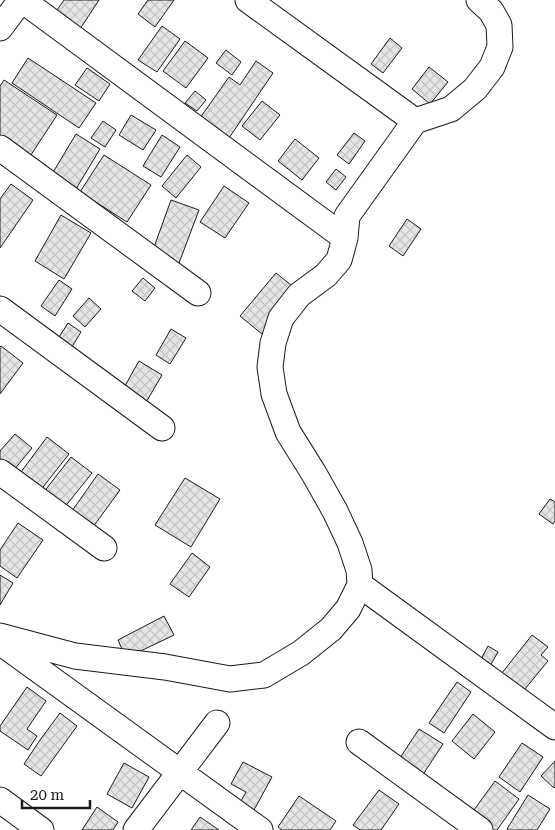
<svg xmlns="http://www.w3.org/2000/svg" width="555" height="830" viewBox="0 0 555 830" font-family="'Roboto Serif',serif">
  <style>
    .building { fill: url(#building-cross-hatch); stroke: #1a1a1a }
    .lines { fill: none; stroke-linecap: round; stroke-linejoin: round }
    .minor-casing { stroke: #1a1a1a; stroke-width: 27 }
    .minor { stroke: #fff; stroke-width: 25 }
  </style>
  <defs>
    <pattern id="building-cross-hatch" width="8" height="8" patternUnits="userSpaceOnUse" patternTransform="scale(1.25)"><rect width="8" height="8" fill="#e6e6e6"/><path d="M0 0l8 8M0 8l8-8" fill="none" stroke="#c5c5c5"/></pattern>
  </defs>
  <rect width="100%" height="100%" fill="#fff"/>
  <path class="building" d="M64,0H99L80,29L55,13Z
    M148,0H174L155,27L138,14Z
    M162,26L180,39L157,72L138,60Z
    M390,38L402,48L383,73L371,64Z
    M185,41L208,58L186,88L163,71Z
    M226,50L241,62L232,75L216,63Z
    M28,58L96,103L79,128L12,83Z
    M256,61L273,73L229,138L200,118L229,77L240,85Z
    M429,67L448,82L430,104L412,89Z
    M87,68L110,84L99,101L75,85Z
    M4,80L57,115L29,158L0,139V86Z
    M195,91L206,100L197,111L185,103Z
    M262,101L280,115L260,140L242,126Z
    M131,115L156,130L143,150L119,135Z
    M103,121L116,130L105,147L91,138Z
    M354,133L365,141L349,164L337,155Z
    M76,134L100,149L73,194L49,179Z
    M162,135L180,147L161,177L143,166Z
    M295,139L319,158L302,180L278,161Z
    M104,155L151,185L127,222L80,192Z
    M187,155L201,167L176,198L162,186Z
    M336,169L346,177L336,190L326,182Z
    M11,184L33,200L0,248V199Z
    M224,186L249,203L225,238L200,222Z
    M171,200L199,210L176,271L149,261Z
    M61,215L91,233L64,279L35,261Z
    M407,219L421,229L403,256L389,246Z
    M276,273L297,290L262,334L240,316Z
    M143,278L155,288L145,301L132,291Z
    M59,280L72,289L55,316L41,306Z
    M89,298L101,309L85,327L73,316Z
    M68,323L81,332L70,350L56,342Z
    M171,329L186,338L170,364L156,355Z
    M1,346L23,363L0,394V347Z
    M139,361L162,375L145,404L122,391Z
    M15,434L32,448L9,476L0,469V451Z
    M47,437L69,454L36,496L15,480Z
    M71,457L92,473L60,513L40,497Z
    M98,474L120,490L93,527L72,511Z
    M185,478L220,499L191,547L155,525Z
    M550,499L555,502V521L553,524L539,514Z
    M18,523L43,540L17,578L0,566V550Z
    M192,553L210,567L189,597L170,584Z
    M0,575L13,583L0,605Z
    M164,616L174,635L126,658L118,640Z
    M532,635L548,647L541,655L548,661L520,695L498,678Z
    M488,646L498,652L490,666L480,661Z
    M457,682L471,692L444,733L429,723Z
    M27,687L46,701L27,729L37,736L28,750L0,731V726Z
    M60,713L77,726L41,776L24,764L40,740Z
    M473,714L495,732L474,759L452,741Z
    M419,729L443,744L420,779L396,764Z
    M522,743L543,757L520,792L499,777Z
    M555,761V787L554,788L541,776Z
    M243,762L272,777L254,810L240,803L246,792L231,784Z
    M124,763L149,777L132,808L107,794Z
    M495,781L519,799L497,830H479L466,821Z
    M379,790L399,804L381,830H360L353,825Z
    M528,795L550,809L537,830H508L507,829Z
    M299,796L336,821L330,830H282L278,827Z
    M97,807L118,822L113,830H82Z
    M200,817L219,830H191Z"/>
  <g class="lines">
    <g class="minor-casing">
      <path id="minor" d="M22,0L345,238
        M248,0L415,121
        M0,28L21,0
        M0,148L198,293
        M0,309L162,428
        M0,472L104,548
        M360,585L555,727
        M0,636L75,656L165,667L230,679L264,675L301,653L331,629L348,609L360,585L359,570L350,543L335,511L313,472L288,432L274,394L270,367L273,343L281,318L299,295L326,275L339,260L345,238L347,216L415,121L451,109L475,89L492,67L500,47L499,25L491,11L479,0
        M0,642L260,830
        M359,742L480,830
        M0,800L41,830
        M136,830L217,723"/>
    </g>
    <use href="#minor" class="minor"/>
  </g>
  <path d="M22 800v8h68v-8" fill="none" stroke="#1a1a1a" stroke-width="2.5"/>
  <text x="30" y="800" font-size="15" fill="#1a1a1a" stroke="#ffffff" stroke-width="4" paint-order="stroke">20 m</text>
</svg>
